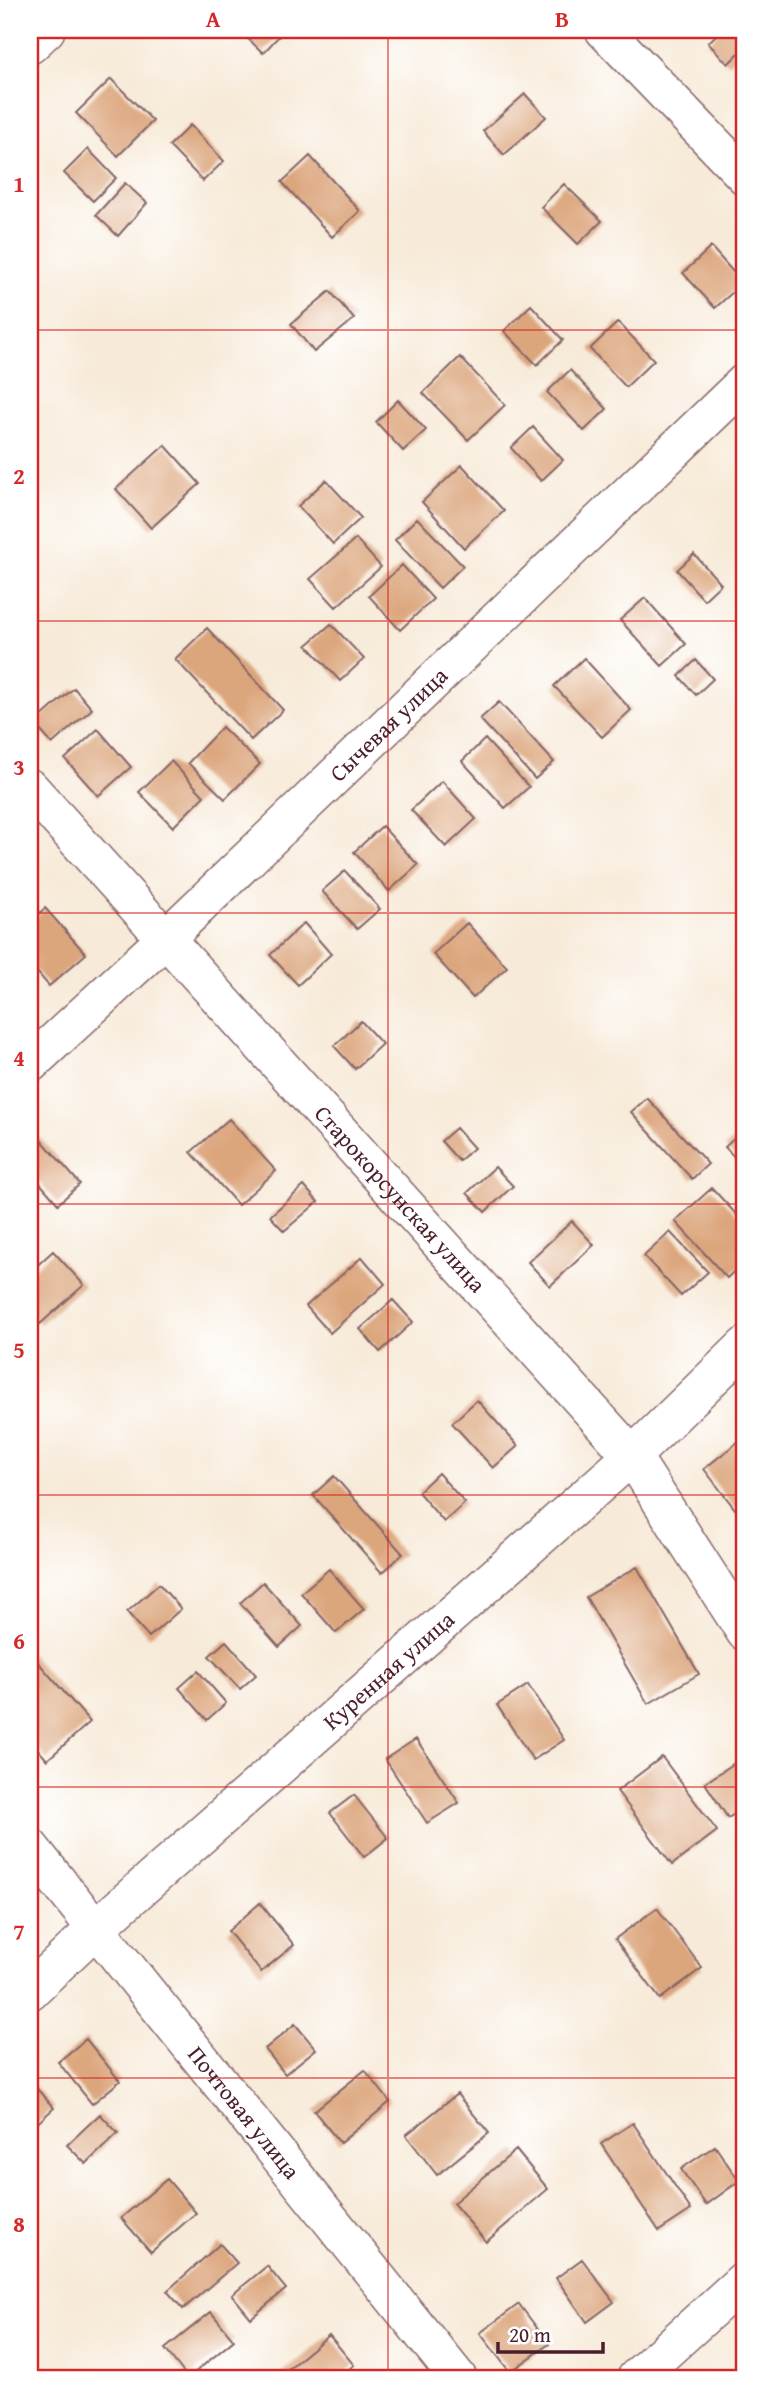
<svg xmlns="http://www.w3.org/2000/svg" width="775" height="2408" viewBox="0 0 775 2408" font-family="'Gentium Book Plus',serif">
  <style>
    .building { fill: #dca67d }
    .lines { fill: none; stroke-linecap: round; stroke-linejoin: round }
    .minor-casing { stroke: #876668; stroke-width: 40 }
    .minor { stroke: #fff; stroke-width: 37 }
    .grid { fill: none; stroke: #d62828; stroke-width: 2; stroke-opacity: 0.55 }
    .labels { text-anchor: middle; stroke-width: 5; stroke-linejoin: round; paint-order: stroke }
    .street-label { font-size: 23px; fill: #4a1f2b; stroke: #fff }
    .neatline { fill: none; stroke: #d62828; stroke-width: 2.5 }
    .grid-label { font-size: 23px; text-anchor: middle; font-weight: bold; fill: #d62828 }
  </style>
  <rect width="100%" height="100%" fill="#fff"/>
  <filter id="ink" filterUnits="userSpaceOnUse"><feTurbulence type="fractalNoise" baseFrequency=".0143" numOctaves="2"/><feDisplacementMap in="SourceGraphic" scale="14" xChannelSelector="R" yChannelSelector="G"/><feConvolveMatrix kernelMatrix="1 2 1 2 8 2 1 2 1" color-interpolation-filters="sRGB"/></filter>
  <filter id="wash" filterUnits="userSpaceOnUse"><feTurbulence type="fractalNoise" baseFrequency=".00686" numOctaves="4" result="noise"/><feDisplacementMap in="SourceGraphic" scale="28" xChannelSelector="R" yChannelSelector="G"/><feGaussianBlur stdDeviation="1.57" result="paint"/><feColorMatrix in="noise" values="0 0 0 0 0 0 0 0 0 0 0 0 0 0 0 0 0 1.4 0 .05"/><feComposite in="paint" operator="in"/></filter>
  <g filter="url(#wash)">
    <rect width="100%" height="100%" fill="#f7ead8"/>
    <g id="blocks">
      <path class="building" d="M239,30H275L280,35L263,53Z
        M721,30H745V47L728,64L708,43Z
        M111,79L153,121L118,156L76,113Z
        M525,94L546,117L504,155L483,131Z
        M190,125L224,161L203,181L169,146Z
        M88,149L116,178L93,201L64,173Z
        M310,156L360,211L332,237L282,182Z
        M125,183L147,203L118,236L96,215Z
        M564,184L602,221L578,244L541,207Z
        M711,247L743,283L715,308L683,273Z
        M330,291L354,319L314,352L291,324Z
        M531,305L563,340L537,365L504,331Z
        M618,322L654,360L626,387L590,349Z
        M460,357L505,405L468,440L423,393Z
        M570,370L607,409L584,431L547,392Z
        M398,400L426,430L403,451L376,422Z
        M533,427L563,460L541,481L511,448Z
        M165,445L200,484L151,528L116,489Z
        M462,465L504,511L464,548L422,502Z
        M326,480L361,518L333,544L298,506Z
        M417,518L463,566L440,588L395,540Z
        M356,539L381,567L336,607L310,579Z
        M694,554L721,584L704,600L677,570Z
        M402,565L433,599L400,630L369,596Z
        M645,598L686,644L662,666L620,620Z
        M331,624L364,659L340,681L307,645Z
        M207,628L283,710L251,740L175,659Z
        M584,658L631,710L602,737L554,686Z
        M696,660L713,679L696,695L679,676Z
        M74,688L92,709L52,744L34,723Z
        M499,702L554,762L535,779L480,719Z
        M222,727L260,764L225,799L188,763Z
        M98,729L131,767L98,796L65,759Z
        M485,739L529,787L505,808L462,761Z
        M171,761L204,796L173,827L139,792Z
        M442,781L476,819L446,847L411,810Z
        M382,826L418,865L389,891L354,852Z
        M345,871L380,909L357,929L322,891Z
        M45,908L86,954L49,986L30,964V922Z
        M304,923L331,954L298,985L270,955Z
        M467,923L507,967L473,998L433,954Z
        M361,1021L382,1044L355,1069L334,1046Z
        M647,1098L708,1164L692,1179L631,1112Z
        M229,1119L276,1171L238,1205L191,1152Z
        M456,1128L474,1148L459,1161L441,1141Z
        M745,1128V1169L725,1147Z
        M38,1136L80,1184L58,1204L30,1172V1143Z
        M495,1167L513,1186L485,1212L467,1193Z
        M304,1186L318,1202L284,1231L270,1216Z
        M712,1188L745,1224V1261L727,1278L675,1221Z
        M572,1221L594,1245L550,1286L528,1262Z
        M670,1232L708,1272L681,1296L644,1256Z
        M53,1251L84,1285L40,1324L30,1313V1272Z
        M362,1257L385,1284L330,1333L306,1306Z
        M393,1300L413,1322L380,1352L360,1329Z
        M477,1400L518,1446L493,1468L452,1423Z
        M739,1441L745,1449V1501L735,1509L704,1469Z
        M438,1473L465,1503L444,1522L418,1492Z
        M334,1476L403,1554L382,1573L313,1495Z
        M637,1567L699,1674L648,1704L586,1597Z
        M329,1569L364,1609L336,1633L301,1593Z
        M263,1582L302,1626L279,1647L240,1603Z
        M159,1584L181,1609L149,1637L127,1612Z
        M226,1641L256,1675L240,1689L209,1656Z
        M30,1653L90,1722L47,1760L30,1740Z
        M198,1671L226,1703L207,1720L179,1688Z
        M528,1685L564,1740L533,1760L497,1705Z
        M416,1739L459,1803L427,1823L385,1759Z
        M662,1757L717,1831L672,1865L617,1791Z
        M739,1760L745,1770V1807L728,1818L705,1783Z
        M354,1795L388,1838L364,1857L330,1813Z
        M260,1903L294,1945L261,1972L228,1931Z
        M657,1908L702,1968L660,1999L615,1939Z
        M295,2024L316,2049L285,2074L265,2049Z
        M86,2039L120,2081L92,2104L58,2062Z
        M365,2070L390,2102L340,2143L314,2111Z
        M30,2081L54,2108L30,2130Z
        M457,2094L489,2133L437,2175L406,2135Z
        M100,2114L118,2133L86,2164L67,2145Z
        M633,2123L691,2210L659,2231L601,2144Z
        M715,2146L739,2181L706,2205L681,2169Z
        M516,2150L548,2189L486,2242L453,2203Z
        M167,2179L196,2213L151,2252L121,2218Z
        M220,2244L237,2263L183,2309L167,2291Z
        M582,2259L614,2302L587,2322L556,2278Z
        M267,2266L286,2289L251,2318L232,2295Z
        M519,2304L549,2344L510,2372L480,2333Z
        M211,2312L234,2340L188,2378L165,2349Z
        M329,2335L354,2365L338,2378H277Z"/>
    </g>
  </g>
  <g filter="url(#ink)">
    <use href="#blocks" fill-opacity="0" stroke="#876668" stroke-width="2"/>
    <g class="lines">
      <g class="minor-casing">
        <g id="minor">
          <path d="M604,30L745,176"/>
          <path d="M30,45L46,30"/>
          <path id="s1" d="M30,788L632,1456L745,1632"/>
          <path id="s2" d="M30,1064L164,940L745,382"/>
          <path id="s3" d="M30,1847L458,2378"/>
          <path id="s4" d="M30,1991L96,1928L632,1456L745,1346"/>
          <path d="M636,2378L745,2279"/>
        </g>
      </g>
      <use href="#minor" class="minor"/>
    </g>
  </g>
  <path class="grid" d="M388,30V2378M30,330H745M30,621H745M30,913H745M30,1204H745M30,1495H745M30,1787H745M30,2078H745"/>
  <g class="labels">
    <g class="street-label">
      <text dy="8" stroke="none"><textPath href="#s2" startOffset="494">Сычевая улица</textPath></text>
      <text dy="8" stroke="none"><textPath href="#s1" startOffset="553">Старокорсунская улица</textPath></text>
      <text dy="8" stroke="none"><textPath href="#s4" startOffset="481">Куренная улица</textPath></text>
      <text dy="8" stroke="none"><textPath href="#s3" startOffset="341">Почтовая улица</textPath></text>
    </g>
  </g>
  <rect width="775" height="2408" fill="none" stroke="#fff" stroke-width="77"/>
  <path d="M498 2342v10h105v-10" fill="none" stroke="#4a1f2b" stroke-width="3.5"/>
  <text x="509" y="2342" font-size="21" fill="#4a1f2b" stroke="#ffffff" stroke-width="5" paint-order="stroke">20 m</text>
  <rect x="38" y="38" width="698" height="2332" class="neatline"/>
  <g class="grid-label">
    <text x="213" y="27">A</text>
    <text x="562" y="27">B</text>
    <text x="19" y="192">1</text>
    <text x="19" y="484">2</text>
    <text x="19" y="775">3</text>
    <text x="19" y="1066">4</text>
    <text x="19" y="1358">5</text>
    <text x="19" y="1649">6</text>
    <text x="19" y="1940">7</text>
    <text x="19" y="2232">8</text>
  </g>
</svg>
